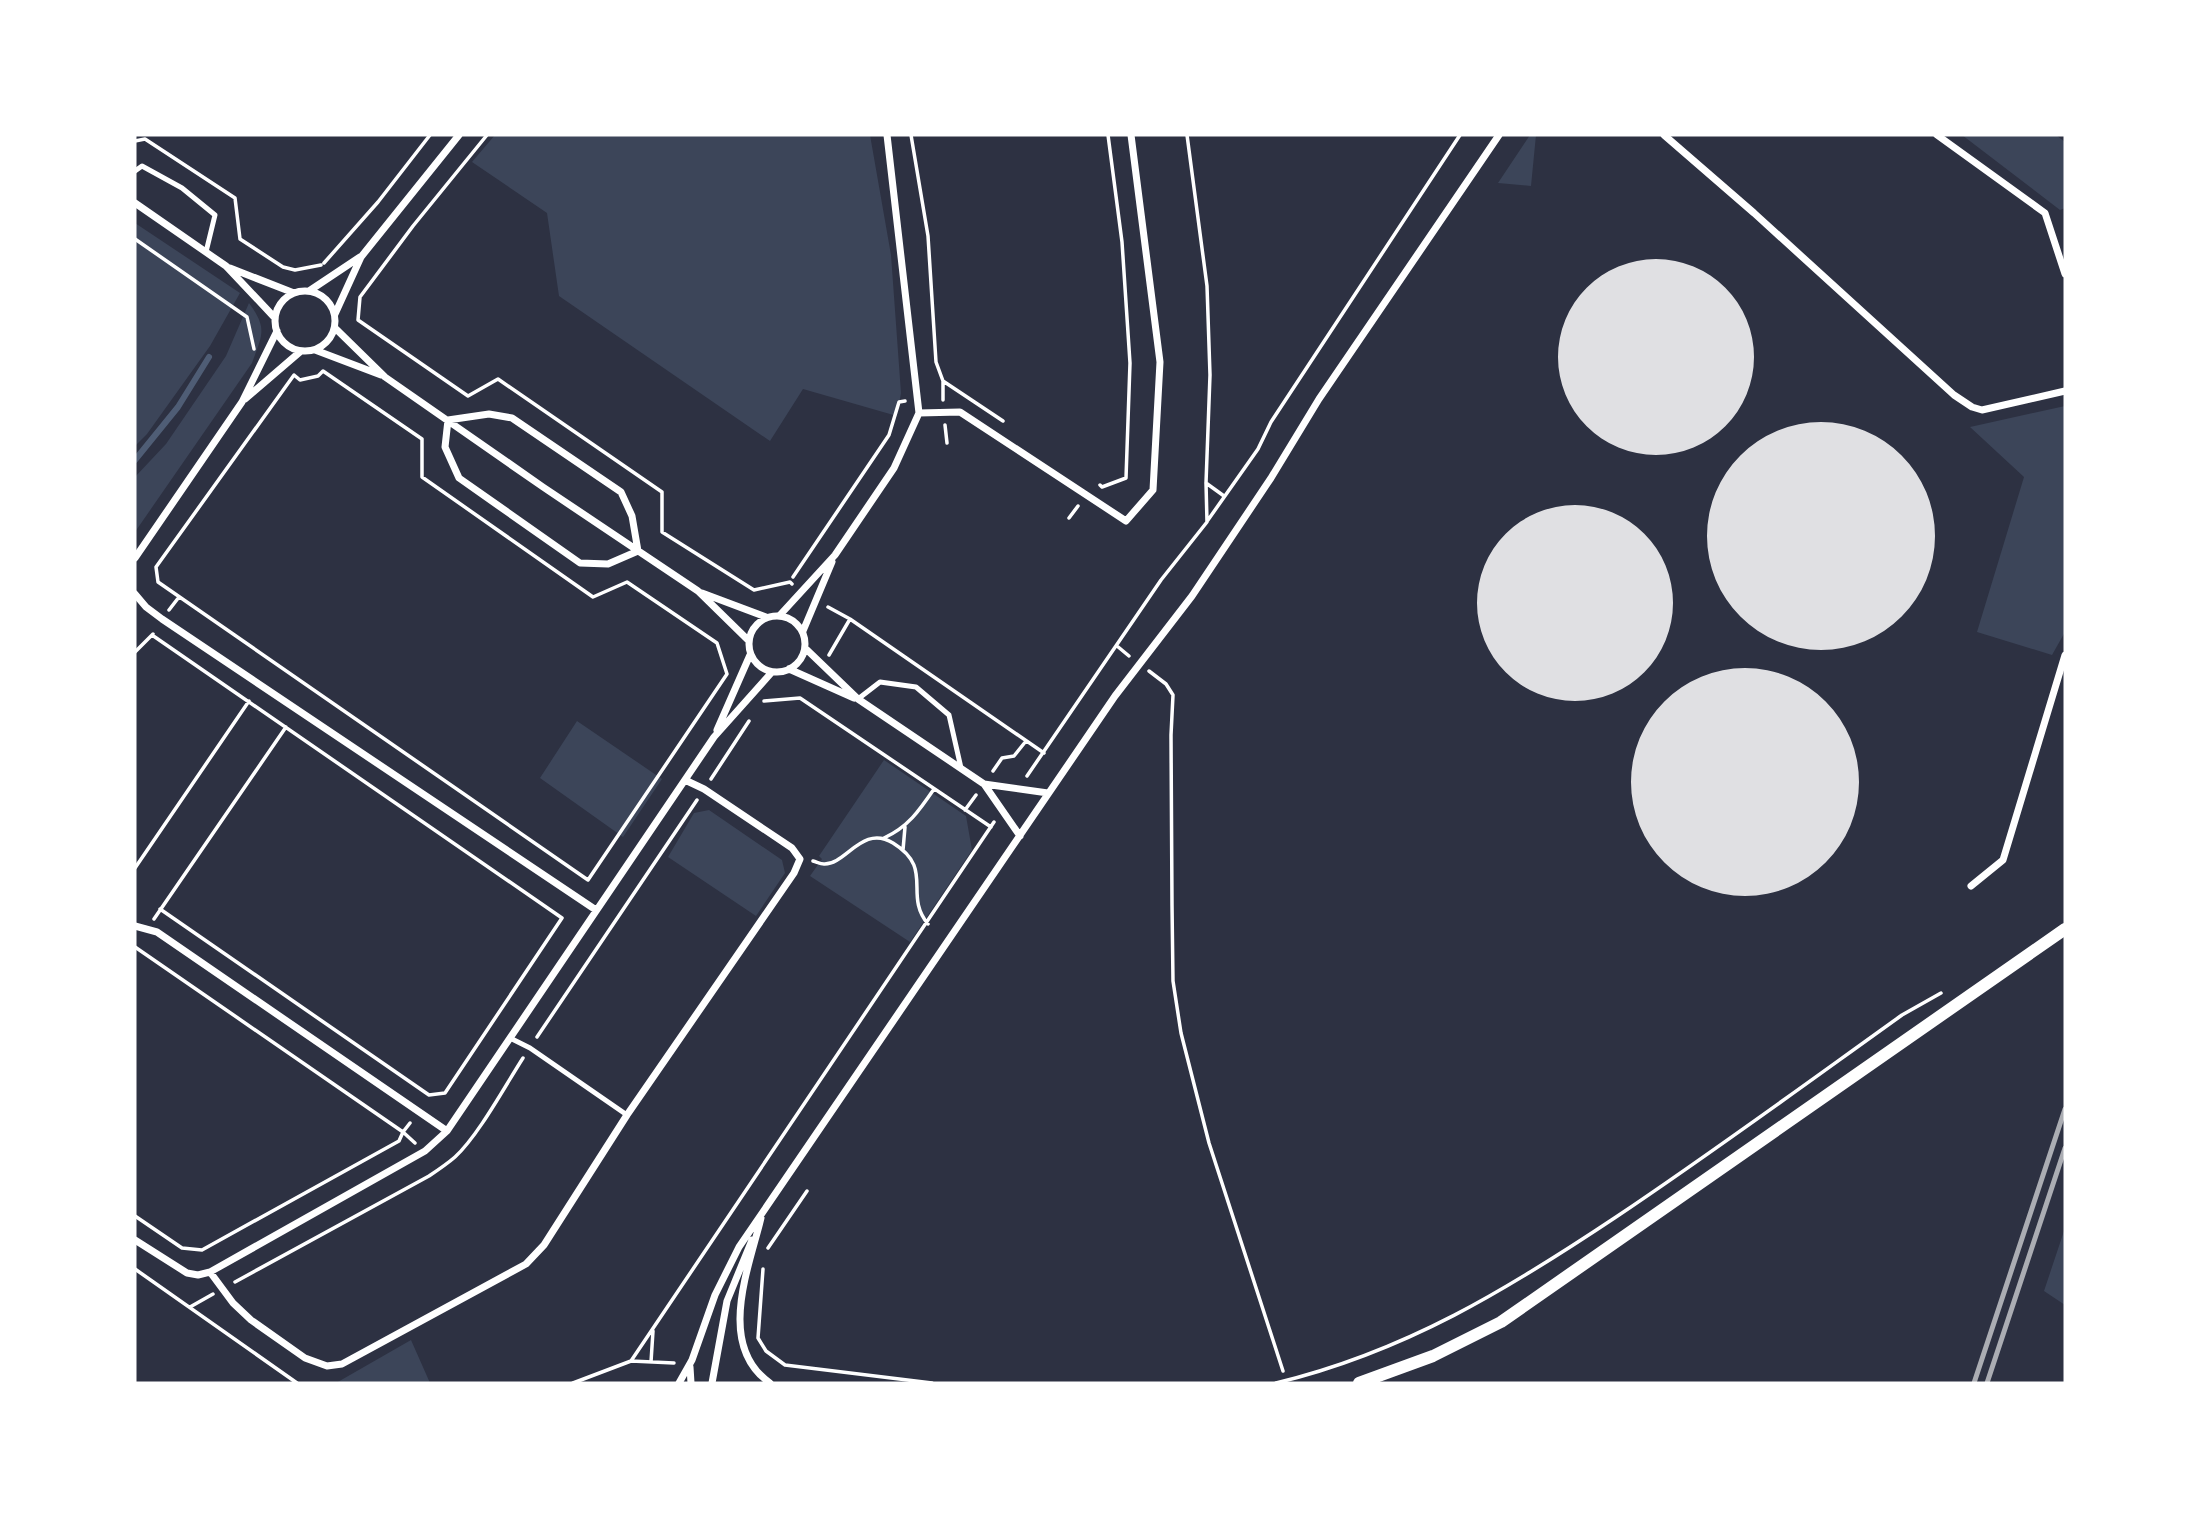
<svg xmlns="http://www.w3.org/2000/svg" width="2200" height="1518" viewBox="0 0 2200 1518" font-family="'Space Grotesk',sans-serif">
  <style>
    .green { fill: #3c4559 }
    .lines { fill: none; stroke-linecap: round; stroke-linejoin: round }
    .stream { stroke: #4f5d75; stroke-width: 6 }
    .building { fill: #e0e0e3 }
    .path { stroke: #fff; stroke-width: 3.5 }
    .service { stroke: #fff; stroke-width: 5 }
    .minor { stroke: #fff; stroke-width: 7 }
    .tertiary { stroke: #fff; stroke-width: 12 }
    .rail { stroke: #abadb3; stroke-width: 5 }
  </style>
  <rect width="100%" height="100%" fill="#2d3142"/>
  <path class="green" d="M495,135H870L891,255L901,393L897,416L803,389L770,441L559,296L547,213L472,162Z
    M1530,135H1536L1531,186L1498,183Z
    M1962,135H2056L2065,142V208L2060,210Z
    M135,223L240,293L210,346L147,434L135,446Z
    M249,303C268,329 262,335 252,363L135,532V477L166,444L226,356Z
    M2065,406V632L2052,655L1977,632L2024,477L1970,427Z
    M577,721L662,779L623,837L540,778Z
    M884,760L966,816L972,850L910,942L810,876L822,859L819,856Z
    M709,810L782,860L785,873L756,916L668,857L694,813Z
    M2065,1228V1305L2044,1291Z
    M411,1340L430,1383H336Z"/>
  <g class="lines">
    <path class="stream" d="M135,460L178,407L209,357"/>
  </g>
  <path class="building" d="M1558 357a98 98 0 1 1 196 0a98 98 0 1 1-196 0Z
    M1707 536a114 114 0 1 1 228 0a114 114 0 1 1-228 0Z
    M1477 603a98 98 0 1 1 196 0a98 98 0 1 1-196 0Z
    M1631 782a114 114 0 1 1 228 0a114 114 0 1 1-228 0Z"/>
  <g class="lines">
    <path class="path" d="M487,135L413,226L360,297L358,320L468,396L498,379L662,492V532L754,590L790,582L792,584
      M911,135L928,236L936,362L943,381L1003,421
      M135,141L145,139L235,198L240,239L283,267L295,270L321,265
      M135,239L247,317L254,349
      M324,263L378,202L430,135
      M323,371L422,439V477L593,597L627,582L717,643L727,674L588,880L158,582L156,567L294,375L300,380L318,376Z
      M943,381V400
      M945,425L947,443
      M1206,483L1224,496
      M1100,485L1102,487L1126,478L1130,363L1122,242L1108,135
      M1069,518L1078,506
      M1208,520L1258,449L1271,422L1460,135
      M793,577L889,435L899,402L905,401
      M828,607L850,619L1044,753
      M169,610L179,597
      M152,635L562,918L445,1093L429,1095L160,909
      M1117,646L1129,656
      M135,652L153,634
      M829,655L850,619
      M1149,671L1166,684L1173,695L1171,735L1172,905L1173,981L1181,1033L1209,1143L1283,1371
      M764,701L800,698L991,827
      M993,771L1002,758L1014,756L1026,741
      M1027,776L1161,580L1207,522L1206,483L1210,375L1207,286L1187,135
      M711,779L749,721
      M965,810L976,795
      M884,838C908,827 919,811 934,789
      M903,850L905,827
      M813,861C817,862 820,864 824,864C846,865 862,824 893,843C935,869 903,894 928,924
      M135,868L249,701
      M154,919L286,727
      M135,947L403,1132L399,1141L202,1250L182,1248L135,1216
      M537,1037L697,800
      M410,1123L403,1132L415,1143
      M768,1248L807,1191
      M135,1269L297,1383
      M763,1269L758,1338L766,1351L785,1365L932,1383
      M235,1282L429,1176C438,1170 447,1164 455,1157C478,1136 505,1086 523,1058
      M190,1307L213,1294
      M631,1361L674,1363
      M651,1362L653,1331
      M573,1383L631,1361L994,822
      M1276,1383C1405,1352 1508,1289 1616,1217C1713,1152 1807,1083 1902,1015L1941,993"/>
    <path class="service" d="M135,171L142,166L182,188L215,215L206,252
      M858,699L880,682L916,687L949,715L961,768
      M510,1038L530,1048L627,1115"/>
    <path class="minor" d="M1664,135L1754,213L1954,395L1972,407L1982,410L2065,391
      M1937,135L2045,213L2065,274
      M135,203L226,266L275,318
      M230,268L294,293
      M309,291L360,257
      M275 321a30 30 0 1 1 60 0a30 30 0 1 1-60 0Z
      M335,314L361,257L459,135
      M335,328L385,377L543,487L698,591L748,640
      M315,350L381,375
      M245,399L301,351
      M919,413L960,412L1126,521L1153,490L1160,362L1131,135
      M489,414L512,418L621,492L632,516L638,551L608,564L580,563L459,478L445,447L448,420Z
      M135,558L242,402L277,331
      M702,593L766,617
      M135,594L146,607L162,619L596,910
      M780,615L835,555L894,468L919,413L887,135
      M749 644a28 28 0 1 1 56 0a28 28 0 1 1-56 0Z
      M803,631L832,562
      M805,648L858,699L984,784L1020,836
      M789,669L854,698
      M717,730L750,655
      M984,784L1048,793
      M1971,886L2003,860L2065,655
      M135,926L157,932L447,1131
      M761,1218C749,1268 716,1345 770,1383
      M135,1240L187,1273L198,1275L210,1272L425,1151L447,1131L714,737L772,672
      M210,1272L233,1303L251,1320L305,1358L327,1366L342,1364L526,1264L544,1245L627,1115L794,873L800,859L792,848L704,789L685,780
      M690,1367L691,1383
      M679,1383L692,1360L715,1295L739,1247L1115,696L1192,596L1271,478L1319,399L1499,135
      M712,1383L727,1301L752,1240"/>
    <path class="tertiary" d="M1359,1383L1433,1356L1501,1322L2065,929"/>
    <path class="rail" d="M1974,1383L2065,1109
      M1987,1383L2065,1148"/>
  </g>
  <rect width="2200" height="1518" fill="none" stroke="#ffffff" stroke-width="273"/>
</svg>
